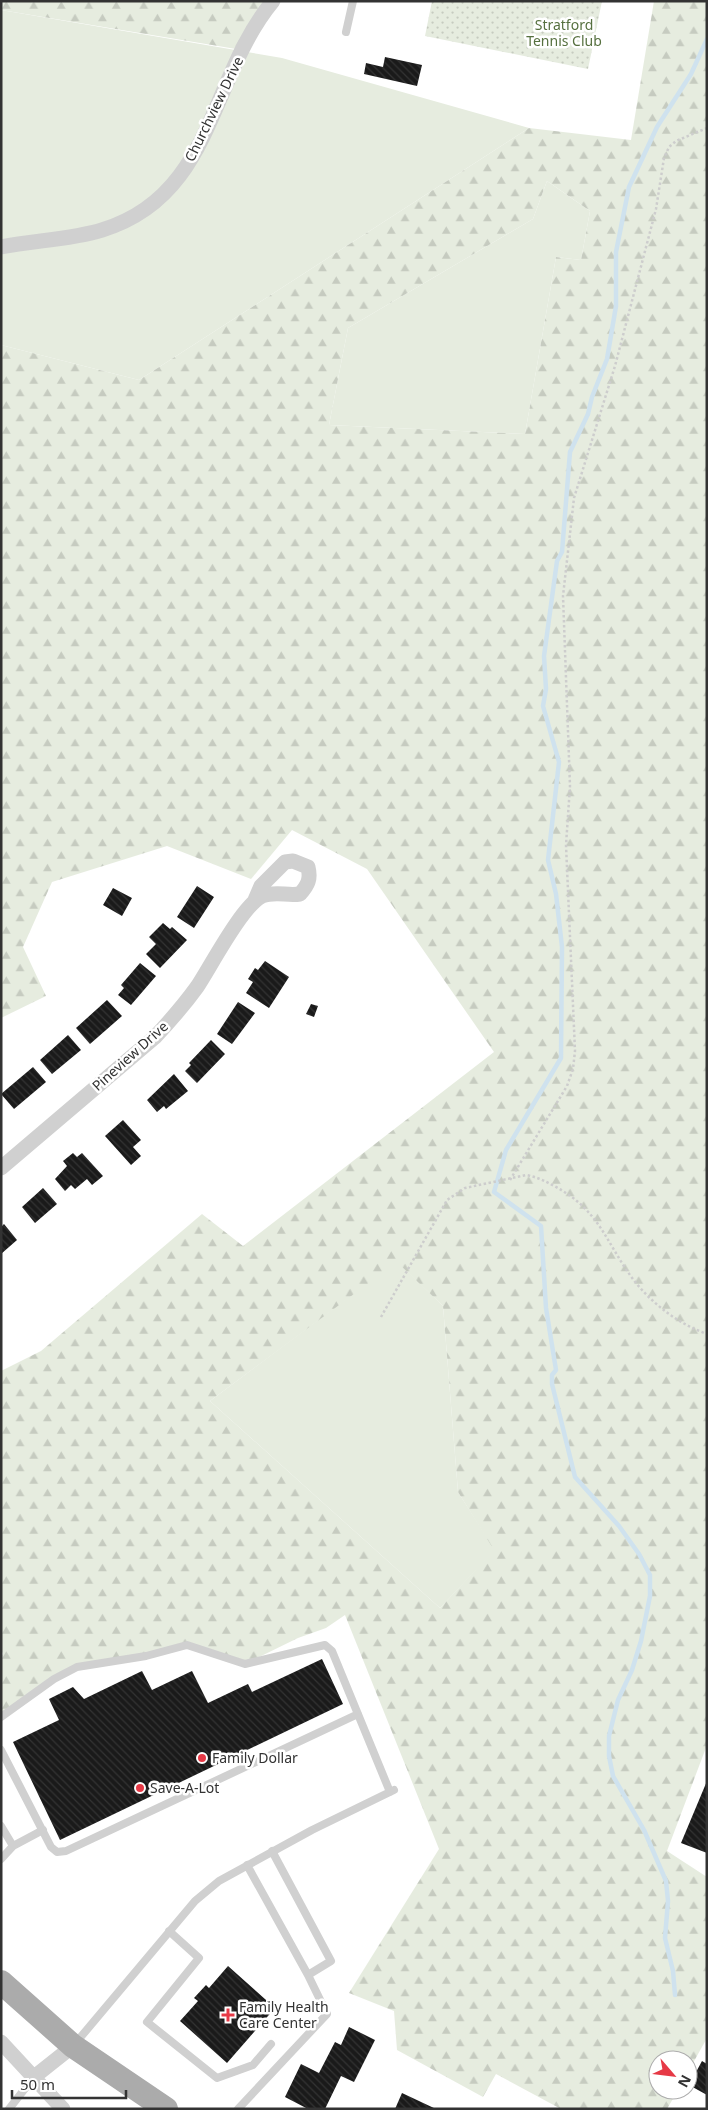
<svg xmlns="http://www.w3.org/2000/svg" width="708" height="2110" viewBox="0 0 708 2110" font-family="'Noto Sans',sans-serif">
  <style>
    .green { fill: #e6ecdf }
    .forest { fill: url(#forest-firs); fill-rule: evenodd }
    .park { fill: url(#park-dots) }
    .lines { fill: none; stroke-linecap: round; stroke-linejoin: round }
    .stream { stroke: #cfe2ee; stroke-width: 4.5 }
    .building { fill: url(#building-back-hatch) }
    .path { stroke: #cdcdcd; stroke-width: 2.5; stroke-dasharray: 2.5 2.5; stroke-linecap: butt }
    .lane { stroke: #d0d0d0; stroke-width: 8 }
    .street { stroke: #d0d0d0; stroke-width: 15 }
    .primary { stroke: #ababab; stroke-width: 24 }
    .poi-dot { fill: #e63946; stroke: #fff; stroke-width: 2 }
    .labels { text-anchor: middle; stroke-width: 5; stroke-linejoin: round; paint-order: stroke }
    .park-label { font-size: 14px; fill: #56703f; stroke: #fff }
    .street-label { font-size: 14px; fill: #333; stroke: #fff }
    .poi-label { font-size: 14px; fill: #333; stroke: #fff; text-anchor: start }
  </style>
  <defs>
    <pattern id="forest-firs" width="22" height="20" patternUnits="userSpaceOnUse" patternTransform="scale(1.25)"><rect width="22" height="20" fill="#e6ecdf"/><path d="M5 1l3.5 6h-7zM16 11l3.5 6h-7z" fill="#c6cbc0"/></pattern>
    <pattern id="park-dots" width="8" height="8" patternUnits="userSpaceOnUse" patternTransform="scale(1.25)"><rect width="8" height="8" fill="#e6ecdf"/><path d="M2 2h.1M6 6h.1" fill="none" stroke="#c6cbc0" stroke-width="1.8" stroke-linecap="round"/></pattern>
    <pattern id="building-back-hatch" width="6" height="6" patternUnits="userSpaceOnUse" patternTransform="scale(1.25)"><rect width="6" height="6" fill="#1a1a1a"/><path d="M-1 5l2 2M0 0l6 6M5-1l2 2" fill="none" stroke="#333"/></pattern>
  </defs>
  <rect width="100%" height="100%" fill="#fff"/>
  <path class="green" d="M1,10L282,58L529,128L139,380L1,345Z
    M547,181L590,211L581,260L556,257L525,434L329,425L348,328L533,219Z
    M397,1261L443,1306L458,1492L495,1550L440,1608L210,1401Z"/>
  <path class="forest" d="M1,1H272L242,50L1,10Z
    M654,1H707V1745L667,1851L707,1877V2038L688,2072V2060H658V2090H678L667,2109H561L496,2074L483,2097L397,2050L394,2011L349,1993L439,1849L345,1615L326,1628L298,1638L245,1664L187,1645L77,1667L1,1717V1657L3,1654L1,1649V1371L41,1351L202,1214L243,1246L494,1052L367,869L292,830L251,879L167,846L52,882L23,947L46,996L1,1018V345L139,380L529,128L631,140ZM547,181L590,211L581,260L556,257L525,434L329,425L348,328L533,219ZM397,1262L443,1306L458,1492L494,1550L440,1608L210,1401Z"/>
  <path class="park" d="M432,1H602L588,69L425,36Z"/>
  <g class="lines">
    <path class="stream" d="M675,1995L673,1971L665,1938L668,1901L666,1881L644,1830L613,1776L609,1756V1736L618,1700L632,1670L641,1641L650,1596V1575L639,1554L619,1526L575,1477L552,1384V1375L556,1370L546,1308L541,1226L494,1192L506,1150L561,1058L562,947L556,894L548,860L559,762L543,706L546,689L544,656L557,561L562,552L570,452L588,414L592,397L607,359L616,306V252L629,187L657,127L691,74L707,39"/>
  </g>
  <path class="building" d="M385,57L422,65L417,86L364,74L366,63L383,67Z
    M197,886L214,897L194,928L177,917Z
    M113,888L132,898L122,916L103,905Z
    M163,923L170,929L172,927L187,940L160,968L146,954L156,944L149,937Z
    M265,961L289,977L269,1008L246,993L253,982L248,979L255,968L258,970Z
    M140,963L156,976L131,1005L118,995L124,988L121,985Z
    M107,1000L122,1016L90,1044L76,1028Z
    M238,1002L255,1013L232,1044L217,1034Z
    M311,1004L318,1006L314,1017L306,1014Z
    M68,1035L81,1050L52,1074L40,1060Z
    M211,1040L225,1054L197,1083L185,1071L191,1065L189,1063Z
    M33,1067L46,1082L14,1109L1,1094Z
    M174,1074L188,1091L166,1109L164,1106L157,1112L147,1100Z
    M123,1120L141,1140L133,1147L141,1156L131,1165L105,1136Z
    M73,1153L77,1157L82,1153L103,1176L92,1185L87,1179L75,1189L71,1185L65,1191L55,1179L67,1166L63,1161Z
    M43,1188L57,1204L35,1223L22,1207Z
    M4,1224L17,1240L1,1254V1227Z
    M322,1659L343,1704L60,1840L13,1742L59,1720L49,1699L73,1687L84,1699L142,1671L152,1690L192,1671L208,1703L248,1684L252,1692Z
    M707,1781V1853L681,1843Z
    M228,1966L275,2008L227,2063L180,2021L198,2001L194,1998L206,1985L209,1988Z
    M349,2027L375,2040L354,2082L341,2076L325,2109H308L285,2097L301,2064L319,2073L335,2042L341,2045Z
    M702,2061L707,2064V2095L689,2085Z
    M402,2093L436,2109H395Z"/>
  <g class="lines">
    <path class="path" d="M510,1180L567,1086L573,1069L575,1051L566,845L570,786L563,596L574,498L615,366L656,209L664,158L669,147L676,141L707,128
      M381,1317L447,1200L465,1188L526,1175C537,1177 545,1181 554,1186C602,1211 606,1245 636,1283C655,1306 679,1324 707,1334"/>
    <path class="lane" d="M346,32L353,1
      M1,1717L54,1679L77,1667L146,1656L187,1645L245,1664L325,1645L332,1651L390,1792
      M1,1750L51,1847L57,1852L66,1851L358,1714
      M1,1826L13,1846L43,1830
      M1,1859L13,1846
      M247,1865L308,1975L331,1961L272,1851
      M169,1931L199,1958L147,2022L217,2078L253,2065L271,2044
      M74,2045L195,1901L219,1881L312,1830L394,1790
      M9,2109L34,2077
      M238,2109L327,2014L308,1975"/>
    <path class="street" d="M1,247C34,240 70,240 102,230C214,196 209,78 273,1
      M1,1168L155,1037C170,1021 184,1005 197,987C211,966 242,906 262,896C275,891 287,896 300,894C308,885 311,879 308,867L293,861L285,862L261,886L255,900
      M1,2042L63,2109
      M34,2077L73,2046"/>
    <path class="primary" d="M1,1982L73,2046L166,2109"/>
  </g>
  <g class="poi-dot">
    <circle cx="202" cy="1758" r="5"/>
    <circle cx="140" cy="1788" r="5"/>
    <path d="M225.5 2007.5h5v5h5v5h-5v5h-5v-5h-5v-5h5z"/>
  </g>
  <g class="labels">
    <g class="park-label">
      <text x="564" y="30">Stratford<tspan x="564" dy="16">Tennis Club</tspan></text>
    </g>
    <g class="street-label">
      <text transform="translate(214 109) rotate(-64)" y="5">Churchview Drive</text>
      <text transform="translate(130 1056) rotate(-42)" y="5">Pineview Drive</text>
    </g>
    <g class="poi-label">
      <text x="212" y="1763">Family Dollar</text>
      <text x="150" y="1793">Save-A-Lot</text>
      <text x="239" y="2012">Family Health<tspan x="239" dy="16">Care Center</tspan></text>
    </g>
  </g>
  <rect width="708" height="2110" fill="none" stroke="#333333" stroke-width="5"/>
  <g transform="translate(673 2075) rotate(118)"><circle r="24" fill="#ffffff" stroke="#adadad"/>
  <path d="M0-4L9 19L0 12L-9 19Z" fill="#e63946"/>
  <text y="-8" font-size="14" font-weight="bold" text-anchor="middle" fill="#333333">N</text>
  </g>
  <path d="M12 2090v8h114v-8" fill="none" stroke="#333333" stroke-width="2.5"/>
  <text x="20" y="2090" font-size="15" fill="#333333" stroke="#ffffff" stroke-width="4" paint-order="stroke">50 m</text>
</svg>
